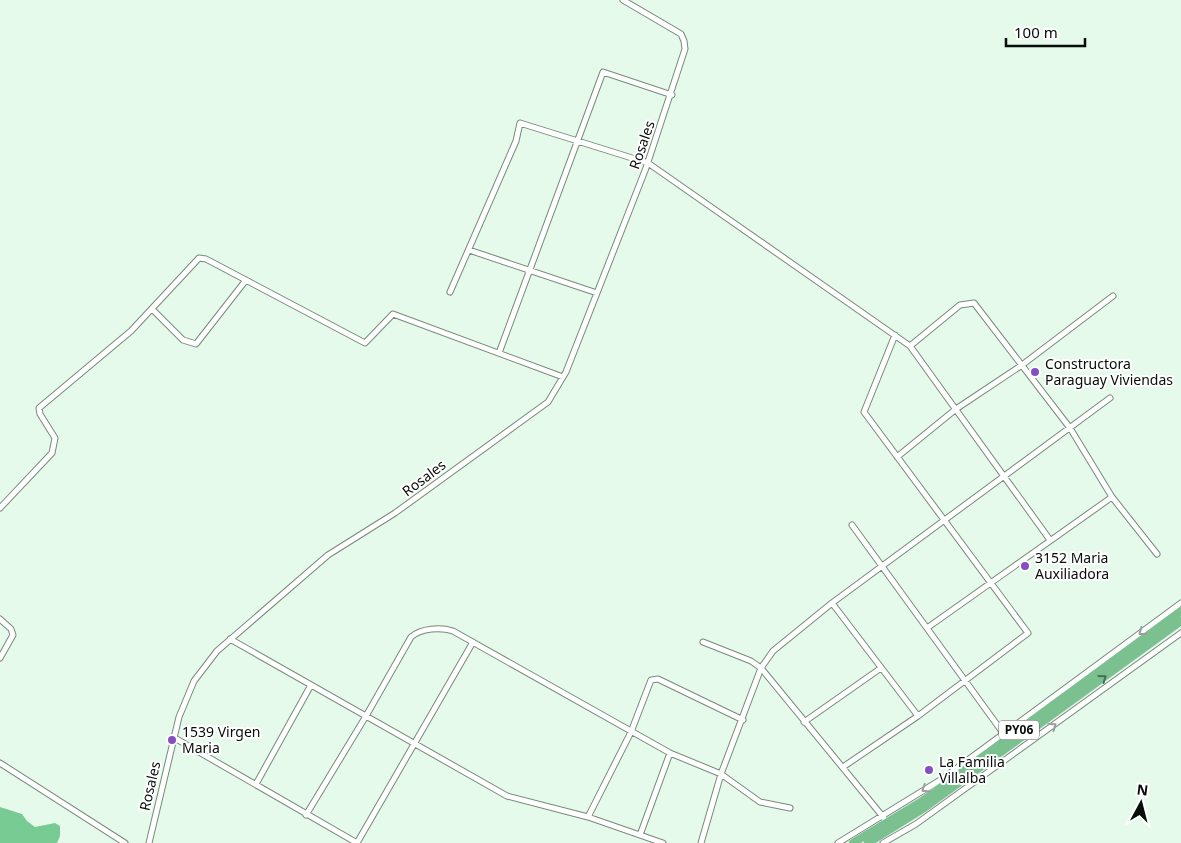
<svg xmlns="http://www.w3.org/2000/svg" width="1181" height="843" viewBox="0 0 1181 843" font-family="'Noto Sans',sans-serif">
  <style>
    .forest { fill: #78cb92 }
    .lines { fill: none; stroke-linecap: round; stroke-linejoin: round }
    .minor-casing { stroke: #778a7b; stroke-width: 7 }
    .highway-casing { stroke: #e1e2e1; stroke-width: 9 }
    .minor { stroke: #fff; stroke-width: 5 }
    .highway { stroke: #7ac18f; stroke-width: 8 }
    .oneway { stroke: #9c9e9c }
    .oneway2 { stroke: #467052 }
    .poi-dot { fill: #864ec5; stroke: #fff; stroke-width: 2 }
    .labels { text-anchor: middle; stroke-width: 4; stroke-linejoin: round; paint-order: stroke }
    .shield { fill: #fff; stroke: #515652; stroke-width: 1 }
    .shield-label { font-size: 12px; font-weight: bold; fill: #070d08 }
    .street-label { font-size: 14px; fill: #070d08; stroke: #fff }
    .poi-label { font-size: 14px; fill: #070d08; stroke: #fff; text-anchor: start }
  </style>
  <rect width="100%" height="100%" fill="#e5faea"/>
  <path class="forest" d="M0,807L22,814L27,821L35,827L55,823L60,826V836L57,843H0Z"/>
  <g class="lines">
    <g class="minor-casing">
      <path id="minor" d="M469,250L597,293
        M450,292L516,141L520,123L648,163L910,346L1050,540
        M153,310L183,340L196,344L246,280
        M910,346L960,305L974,303L1070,428L1112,497L1157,554
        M499,353L603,72L672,95
        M897,457L956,409L1022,365L1113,296
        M0,508L52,453L55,438L40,414L39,408L131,331L199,258L206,259L365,343L393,314L563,377
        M852,525L1006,737
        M832,603L918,716
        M0,619L11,629L13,635L0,658
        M927,628L1112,497
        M230,639L507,796L588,817L663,843
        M703,642L751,661L761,668L884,818
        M804,722L881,668
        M173,737L357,843
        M0,763L125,843
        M843,767L918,716L1028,633L864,412L895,335
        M256,784L311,685
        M306,815L366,716L411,637C421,628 441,627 453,631L670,753L721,774L760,802L790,808
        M588,817L631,732L651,680L658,679L743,720
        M640,835L670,753
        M149,843L179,717L194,681L217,651L328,555L395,513L548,402L566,372L646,168L685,49L684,41L681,34L623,0
        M357,843L473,642
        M701,843L721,774L761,668L773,651L832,603L1110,398
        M838,843L942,779L1181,603
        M883,843L916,824L1181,633"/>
    </g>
    <g class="highway-casing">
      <path id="highway" d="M853,843L921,802L1181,611
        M868,843L924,808L1181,621"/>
    </g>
    <use href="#minor" class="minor"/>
    <use href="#highway" class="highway"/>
  </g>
  <defs><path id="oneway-chevron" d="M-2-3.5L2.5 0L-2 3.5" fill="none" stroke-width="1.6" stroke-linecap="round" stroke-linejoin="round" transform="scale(1.25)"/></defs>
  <g class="oneway">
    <use href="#oneway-chevron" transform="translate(1142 632) rotate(143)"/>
    <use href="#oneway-chevron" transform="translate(1053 726) rotate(-36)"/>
    <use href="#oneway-chevron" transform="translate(925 789) rotate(148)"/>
  </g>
  <use class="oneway2" href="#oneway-chevron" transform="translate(1103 678) rotate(-36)"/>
  <g class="poi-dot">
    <circle cx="1035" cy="372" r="5"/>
    <circle cx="1025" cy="566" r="5"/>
    <circle cx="172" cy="740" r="5"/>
    <circle cx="929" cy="770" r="5"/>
  </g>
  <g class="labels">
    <rect class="shield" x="999" y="720.5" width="40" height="19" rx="4"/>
    <g class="shield-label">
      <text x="1019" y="734">PY06</text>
    </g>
    <g class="street-label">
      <text transform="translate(642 145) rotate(-71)" y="5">Rosales</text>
      <text transform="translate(424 478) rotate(-37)" y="5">Rosales</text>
      <text transform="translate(150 786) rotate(-77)" y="5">Rosales</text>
    </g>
    <g class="poi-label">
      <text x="1045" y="369">Constructora<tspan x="1045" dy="16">Paraguay Viviendas</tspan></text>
      <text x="1035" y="563">3152 Maria<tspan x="1035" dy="16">Auxiliadora</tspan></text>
      <text x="182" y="737">1539 Virgen<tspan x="182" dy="16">Maria</tspan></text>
      <text x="939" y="767">La Familia<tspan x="939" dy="16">Villalba</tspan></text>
    </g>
  </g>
  <g transform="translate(1141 803) rotate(7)" stroke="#ffffff" stroke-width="4" paint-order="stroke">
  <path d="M0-4L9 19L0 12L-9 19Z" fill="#070d08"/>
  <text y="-8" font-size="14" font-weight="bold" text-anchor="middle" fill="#070d08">N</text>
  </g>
  <path d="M1006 38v8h79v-8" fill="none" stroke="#070d08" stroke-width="2.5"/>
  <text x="1014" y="38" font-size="15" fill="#070d08" stroke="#ffffff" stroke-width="4" paint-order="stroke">100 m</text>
</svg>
